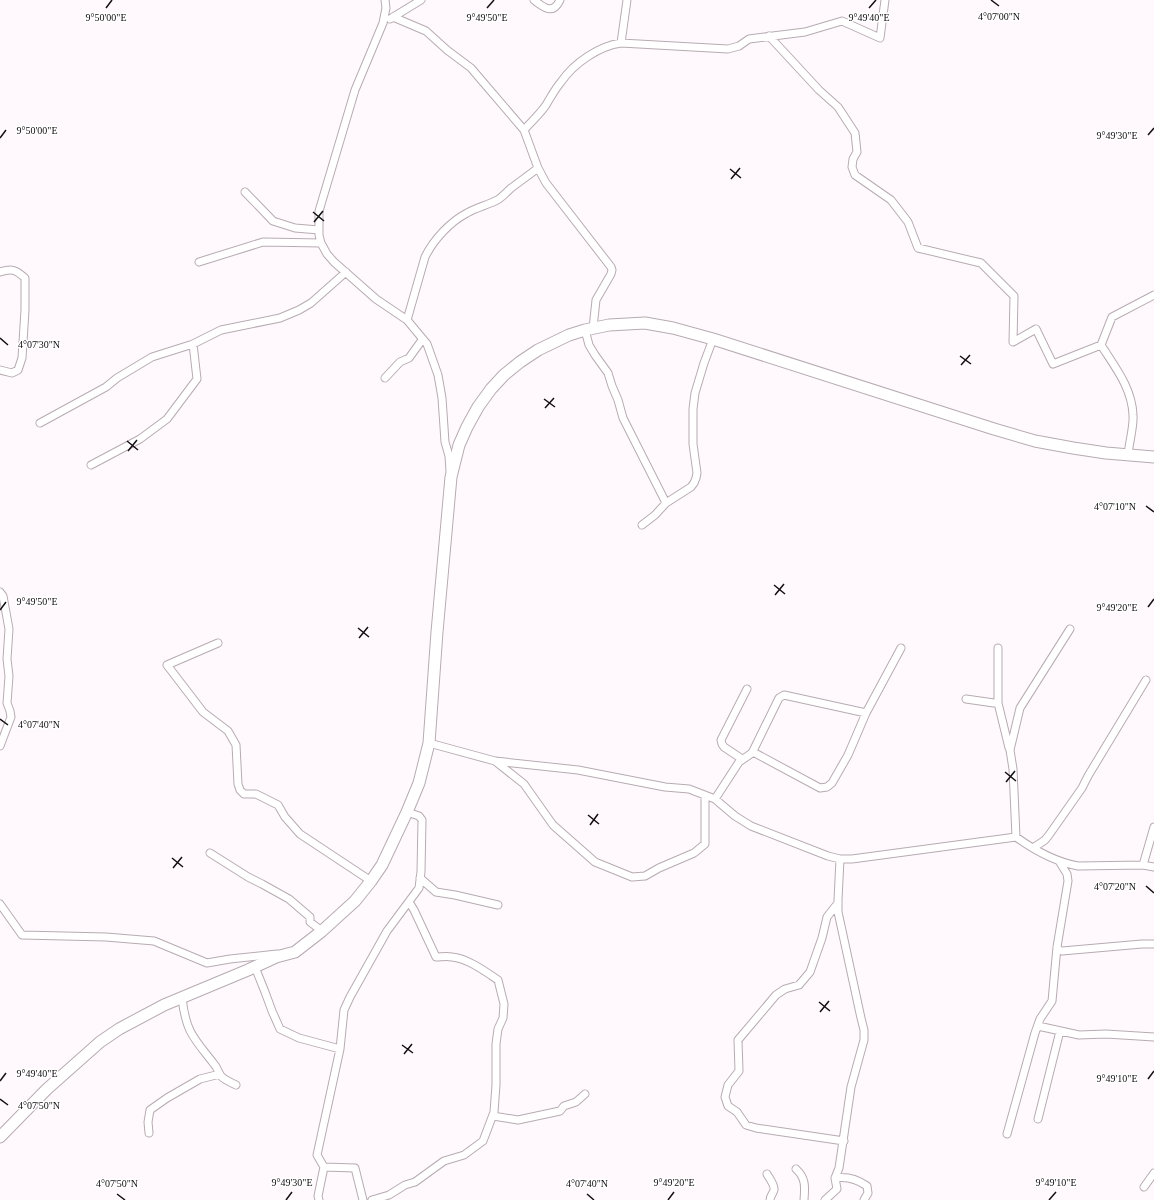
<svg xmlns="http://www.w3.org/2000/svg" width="1154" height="1200" viewBox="0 0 1154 1200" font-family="Georgia,serif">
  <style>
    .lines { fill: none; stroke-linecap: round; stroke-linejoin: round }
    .minor-casing { stroke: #b7abb2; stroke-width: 9 }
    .primary-casing { stroke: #b7abb2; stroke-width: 13 }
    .minor { stroke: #fff; stroke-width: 7 }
    .primary { stroke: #fff; stroke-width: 11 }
    .ticks { fill: none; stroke: #130f12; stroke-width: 1.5 }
    .ticks-label { font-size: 10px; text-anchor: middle; fill: #130f12; stroke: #fff; stroke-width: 3; stroke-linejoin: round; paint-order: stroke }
  </style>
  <rect width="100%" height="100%" fill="#fff9fd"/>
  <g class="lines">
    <g class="minor-casing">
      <path id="minor" d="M385,0L386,8L383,23L355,90L319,211V235L321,243L327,254L334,262L376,299L407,320L427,344L438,375L442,398L445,442L449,456L450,471
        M534,0C544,8 553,15 560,0
        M393,17L426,31L447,50L471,68L524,130L538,168L546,183L611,267L612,270L611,274L596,300L593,328
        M390,19L421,0
        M769,36L819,90L838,107L855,133L857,152L853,159L852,167L855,175L891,200L908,222L918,248L981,263L1014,296L1013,342L1036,329L1053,364L1101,345C1115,367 1132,388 1133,415C1134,426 1129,443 1128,455
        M621,43L627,0
        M524,130C531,122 540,114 546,105C551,97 555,89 561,82C574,63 599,46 621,43L728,49L739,46L749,39L805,32L842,21L880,38L885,0
        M245,192L273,221L295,228L319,230
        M199,262L263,242L321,243
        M0,272C12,268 16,270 25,278V310L22,358L18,370L12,373L0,370
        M407,320L425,257C434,239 450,222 467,213C477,207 489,205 499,199C503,196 507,192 510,189C519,182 529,175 538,168
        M585,330L589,345L595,355L608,373L612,386L618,400L623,418L666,503
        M1101,345L1112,317L1154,295
        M385,378L400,362L409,358L422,340
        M40,423L106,387L117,378L152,357L193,344L221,330L280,318L299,310L311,303L346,272
        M91,465L140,439L167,419L197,379L193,344
        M642,525L655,515L666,503L691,487L694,483L696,478L697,473L693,444V409L695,393L704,363L713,339
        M0,592L3,596L9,629L7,659L9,676L7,703L10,711L11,717L0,746
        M218,643L167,665L203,712L228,731L236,745L238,784L240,790L244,794H256L278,805L285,817L300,834L371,881
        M998,648V703L1009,748
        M966,699L994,703H998
        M429,743L495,761L578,770L665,787L689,789L715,799L735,816L751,826L828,856L840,859H852L1016,837C1034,850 1056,862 1078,866L1143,865L1154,867
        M753,752L820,788L827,787L832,783L848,755L866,713
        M742,759L724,747L722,744L721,740L747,689
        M495,761L524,784L553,825L595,862L632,877L645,876L659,868L694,853L705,844V795
        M715,799L739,762L752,753L779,698L784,695L866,713L901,648
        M1016,837L1013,769L1010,750L1020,708L1070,629
        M1033,848L1045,840L1049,835L1082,788L1088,776L1146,680
        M210,853L248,877L262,884L289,899L310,917V922L322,931
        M1143,865L1154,827
        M420,878L436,892L455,895L498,905
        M838,903L827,917L822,938L810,972L799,985L785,989L776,995L738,1040L739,1071L728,1085L725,1097L728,1106L737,1112L746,1125L756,1128L844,1141
        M0,904L22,935L106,937L154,941L207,963L230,959L277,954
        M1057,947L1059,950L1062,951L1142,944H1154
        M255,967L265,992L272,1011L280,1029L299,1038L340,1049
        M182,998C186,1033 194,1038 214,1064C217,1067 218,1071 220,1075C224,1080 230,1082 236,1085
        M1038,1026L1079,1035L1106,1034L1154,1037
        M493,1116L518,1120L560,1111L564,1106L576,1102L585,1094
        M1038,1119L1060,1031
        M149,1133L148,1122L150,1110L167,1098L200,1079L220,1074
        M1007,1134L1035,1033L1040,1019L1052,1001L1057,947L1068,881L1067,874L1059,861
        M796,1169C806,1178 805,1187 804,1200
        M767,1174C769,1178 775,1185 774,1190C773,1194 770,1196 770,1200
        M835,1178C847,1176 857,1179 867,1186L868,1193L864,1200
        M1144,1187L1154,1173
        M319,1200L318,1196L324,1167
        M363,1200L355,1168L324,1167L317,1155L340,1049L344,1010L350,997L387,931L419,888L421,872L422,820L419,816L407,812
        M372,1200L389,1195L405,1185L415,1182L444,1161L464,1155L483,1141L494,1112L496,1085V1044L498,1029L503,1018L504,1004L498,980C486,972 467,958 452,957C447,956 441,957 436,957L414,910L409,902
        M825,1200L837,1189L835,1178L839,1168L851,1087L864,1040V1030L861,1018L838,912V900L840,859"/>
    </g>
    <g class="primary-casing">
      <path id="primary" d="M0,1137L47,1089L100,1042L119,1029L164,1005L248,970L276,957L295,952L322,931L355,901L371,881L382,865L407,812L419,783L429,743L437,632L451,477L459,445L467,427L478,407L491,389L504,375L520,362L538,350L569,335L585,330L609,325L645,323L673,328L713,339L994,429L1035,441L1073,448L1106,453L1154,457"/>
    </g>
    <use href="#minor" class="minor"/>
    <use href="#primary" class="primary"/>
  </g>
  <path class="ticks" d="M991,0L999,6M106,8L112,0M487,8L494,0M869,8L876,0M1148,135L1154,128M0,138L6,130M730,169L741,178M731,179L740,168M313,212L324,221M314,222L323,211M0,338L8,345M960,356L971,364M961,365L970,355M544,399L555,407M545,408L554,398M127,441L138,450M128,451L137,440M1146,506L1154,512M774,585L785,594M775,595L784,584M1148,607L1154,599M0,610L6,602M358,628L369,637M359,638L368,627M0,719L8,725M1005,772L1016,781M1006,782L1015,771M588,815L599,824M590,825L598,814M172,858L183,867M173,868L182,857M1146,886L1154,893M819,1002L830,1011M820,1012L829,1001M402,1045L413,1053M404,1054L412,1044M1148,1079L1154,1071M0,1081L6,1073M0,1099L8,1105M117,1194L125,1200M587,1194L594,1200M286,1200L292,1192M668,1200L674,1192M1049,1200L1056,1192"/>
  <g class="ticks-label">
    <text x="999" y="20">4°07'00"N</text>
    <text x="106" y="21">9°50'00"E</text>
    <text x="487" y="21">9°49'50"E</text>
    <text x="869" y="21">9°49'40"E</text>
    <text x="37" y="134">9°50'00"E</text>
    <text x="1117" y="139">9°49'30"E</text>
    <text x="39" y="348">4°07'30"N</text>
    <text x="1115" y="510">4°07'10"N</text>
    <text x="37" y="605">9°49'50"E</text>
    <text x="1117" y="611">9°49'20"E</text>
    <text x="39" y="728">4°07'40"N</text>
    <text x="1115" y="890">4°07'20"N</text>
    <text x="37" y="1077">9°49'40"E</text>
    <text x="1117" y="1082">9°49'10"E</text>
    <text x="39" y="1109">4°07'50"N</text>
    <text x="292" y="1186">9°49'30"E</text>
    <text x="674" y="1186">9°49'20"E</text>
    <text x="1056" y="1186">9°49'10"E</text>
    <text x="117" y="1187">4°07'50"N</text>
    <text x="587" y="1187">4°07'40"N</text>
  </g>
</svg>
